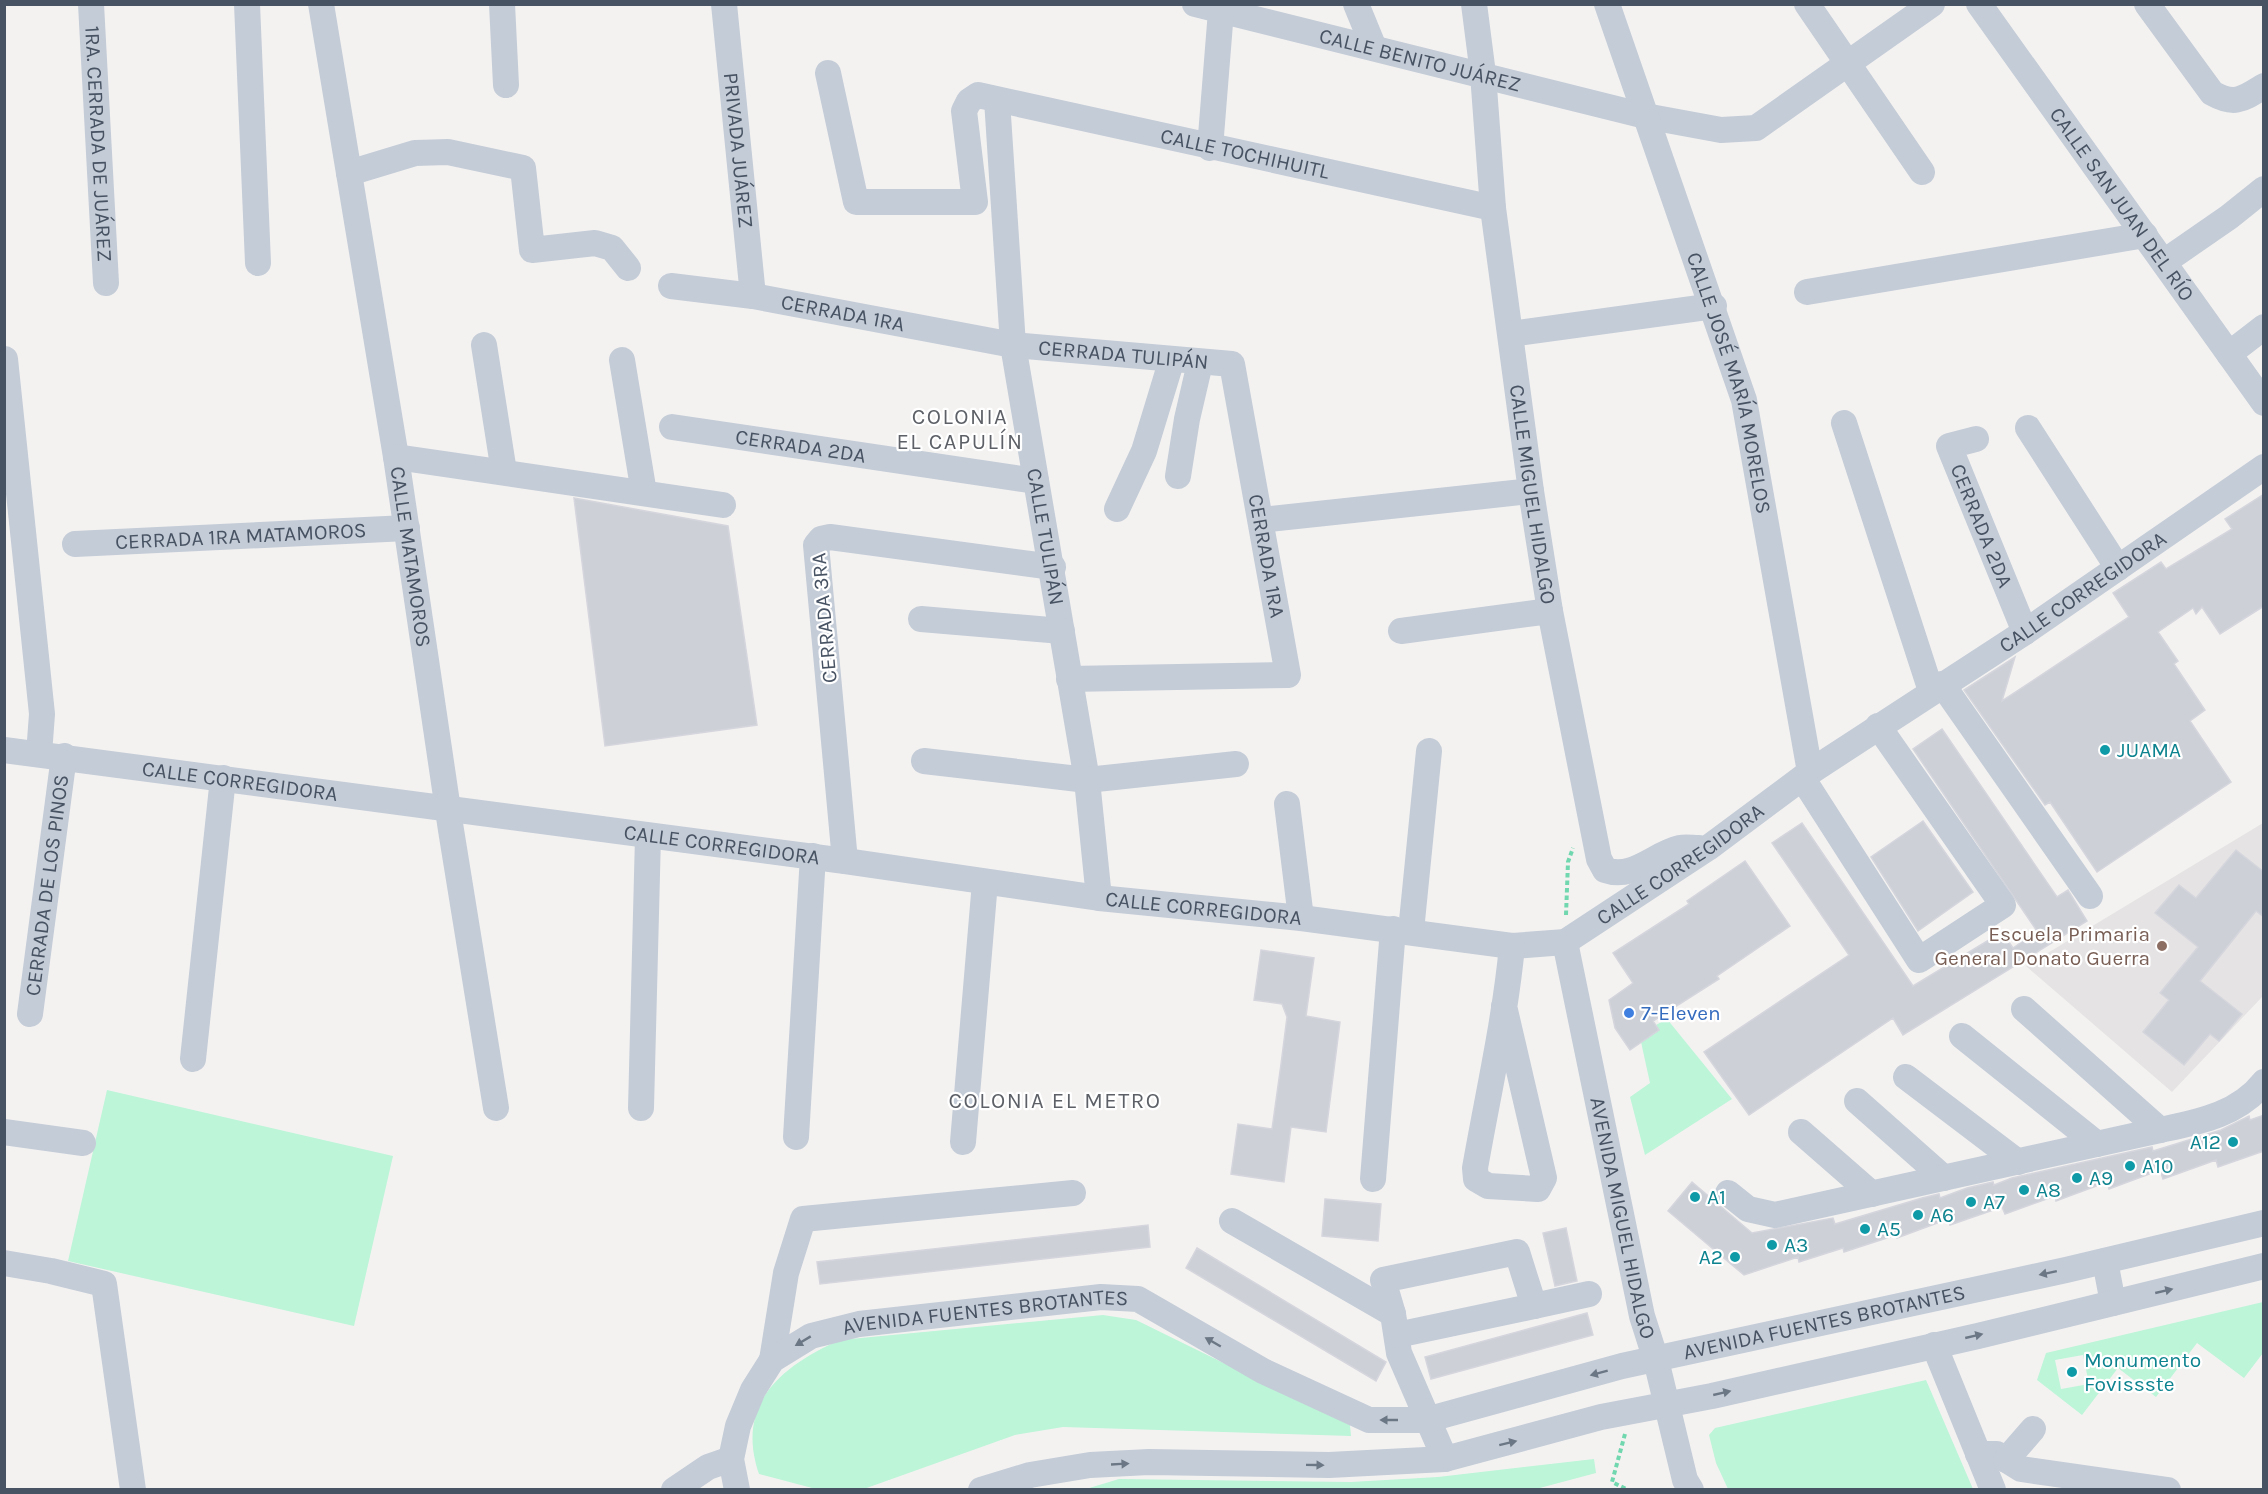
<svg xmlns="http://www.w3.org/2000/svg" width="2268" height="1494" viewBox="0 0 2268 1494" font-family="Karla,sans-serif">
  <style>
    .education { fill: #e5e3e3 }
    .green { fill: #bcf5d8; fill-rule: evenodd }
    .building { fill: #cdd0d7; stroke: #d5d6dd; stroke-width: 1.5 }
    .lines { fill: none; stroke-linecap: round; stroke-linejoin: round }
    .path { stroke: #70d7af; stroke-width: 4; stroke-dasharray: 4.5 3; stroke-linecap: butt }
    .minor { stroke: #c4ccd7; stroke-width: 26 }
    .oneway { fill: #6c7785 }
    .culture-dot { fill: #0f9aa8; stroke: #fff; stroke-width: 2 }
    .education-dot { fill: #8d6e63; stroke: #fff; stroke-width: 2 }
    .shop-dot { fill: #3f7fe0; stroke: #fff; stroke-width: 2 }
    .labels { text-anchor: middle; stroke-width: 4.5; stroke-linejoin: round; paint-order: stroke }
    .street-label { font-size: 21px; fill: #475262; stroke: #fff }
    .culture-label { font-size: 21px; fill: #0d838f; stroke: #fff; text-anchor: start }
    .education-label { font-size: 21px; fill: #785e54; stroke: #fff; text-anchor: end }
    .shop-label { font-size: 21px; fill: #366cbe; stroke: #fff; text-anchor: start }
    .neighbourhood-label { font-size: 22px; letter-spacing: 1.5px; fill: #5d6167; stroke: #fff }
  </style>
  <rect width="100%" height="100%" fill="#f4f2f1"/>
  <path class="education" d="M2263,823V996L2172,1092L2026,966Z"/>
  <path class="green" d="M1667,1019L1732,1099L1645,1155L1630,1097L1650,1083L1641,1042L1659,1030L1656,1025Z
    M107,1090L393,1156L354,1326L68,1261Z
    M2263,1302V1353L2244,1378L2197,1343L2156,1397L2118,1368L2082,1415L2037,1380L2046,1353ZM2083,1355L2089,1384L2061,1389L2055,1360Z
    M1103,1315L1136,1320L1350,1425L1351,1436L1063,1427L1015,1435L861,1490L816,1489L759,1474C735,1404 781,1366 840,1340Z
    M1926,1380L1973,1489H1728L1716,1463L1709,1435L1715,1428Z
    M1594,1459L1596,1473L1536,1489H1086L1119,1479L1351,1482L1438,1477Z"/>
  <path class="building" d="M2264,494V606L2220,634L2202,607L2196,614L2193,608L2158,632L2178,661L2174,664L2205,710L2190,721L2231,782L2097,872L2050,802L2045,805L1964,690L2015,657L2002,701L2129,617L2113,593L2161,562L2166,569L2232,529L2225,519Z
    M574,498L728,526L757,725L605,746Z
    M1942,729L2057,897L2068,890L2087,921L1903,1035L1893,1018L1749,1115L1704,1052L1849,955L1772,843L1802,823L1913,986L2002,932L2013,948L2037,931L1913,749Z
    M1923,821L1973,892L1918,931L1871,857Z
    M2236,850L2264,872V917L2256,911L2200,981L2242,1014L2219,1041L2210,1034L2184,1065L2143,1032L2169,1000L2160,993L2198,947L2155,913L2179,885L2196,898Z
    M1745,861L1790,926L1717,976L1719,979L1653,1021L1659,1030L1630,1050L1615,1028L1609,1000L1633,983L1613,953L1689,904L1687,901Z
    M1261,950L1314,958L1306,1016L1340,1022L1326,1132L1291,1127L1284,1182L1231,1174L1238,1124L1272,1129L1281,1064L1287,1017L1282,1004L1254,1000Z
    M2264,1115V1151L2218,1167L2216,1160L2163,1179L2160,1170L2109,1189L2107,1182L2056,1201L2055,1196L2005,1214L2002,1207L1950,1225L1948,1219L1897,1238L1896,1235L1844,1252L1843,1248L1799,1262L1798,1257L1744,1275L1668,1211L1692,1182L1752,1233L1833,1218L1835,1224L1922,1198L1939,1194L1940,1198L1967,1188L1993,1182L1994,1185L2012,1178L2152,1147L2153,1151L2221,1130L2249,1116L2250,1120Z
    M1325,1199L1381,1204L1378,1241L1322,1236Z
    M1148,1225L1150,1247L820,1284L817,1262Z
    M1566,1228L1577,1281L1555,1286L1543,1233Z
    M1197,1248L1386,1362L1376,1381L1186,1268Z
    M1587,1313L1593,1335L1431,1379L1425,1357Z"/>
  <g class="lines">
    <path class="path" d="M1566,915L1568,862L1573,848
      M1625,1434L1612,1482L1628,1490"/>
    <g class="minor">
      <path id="s1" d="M91,4L106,283"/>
      <path d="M247,4L258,263"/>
      <path id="s2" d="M321,4L396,457L451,830L496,1108"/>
      <path d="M502,4L506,85"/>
      <path id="s3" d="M724,4L753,296"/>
      <path id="s4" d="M1195,4L1645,116L1721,130L1756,128L1932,4"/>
      <path d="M1356,4L1374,48"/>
      <path id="s5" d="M1474,4L1483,74L1493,208L1531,491L1550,611L1599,859L1605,870C1633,880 1654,854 1680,848C1685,847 1693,848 1699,848"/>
      <path id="s6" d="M1607,4L1744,400L1810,772"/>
      <path d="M1807,4L1922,172"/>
      <path id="s7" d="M1979,4L2264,403"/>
      <path d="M2147,4L2212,93C2235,106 2243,99 2264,86"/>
      <path id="s8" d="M828,73L856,202H975L964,111L969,101L978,95L1493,208"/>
      <path id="s9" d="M997,100L1013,345L1087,780L1099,898"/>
      <path d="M1210,148L1221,11"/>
      <path d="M349,173L415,153L448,152L523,168L532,250L595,243L612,248L628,268"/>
      <path d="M2164,262L2229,217L2264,189"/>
      <path id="s10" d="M671,286L753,296L1013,345L1232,364L1288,675L1069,679"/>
      <path d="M1807,292L2145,235"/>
      <path d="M1511,334L1714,306"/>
      <path d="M484,345L504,472"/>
      <path d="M2229,354L2264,327"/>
      <path d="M5,359L42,714L39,754"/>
      <path d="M622,360L644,493"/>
      <path d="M1844,423L1931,691"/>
      <path id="s11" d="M672,427L1036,481"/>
      <path d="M2028,428L2118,568"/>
      <path id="s12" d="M1976,439L1949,446L2025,632"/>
      <path d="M396,457L723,505"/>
      <path d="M1178,476L1187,419L1200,363"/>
      <path d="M1117,509L1144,451L1172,359"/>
      <path d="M1261,520L1531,491"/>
      <path id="s13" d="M75,544L407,528"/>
      <path d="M921,619L1062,631"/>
      <path d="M1401,631L1550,611"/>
      <path d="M1942,684L2090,896"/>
      <path id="s14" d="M4,750L845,861L1099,898L1301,918L1512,946L1565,942L1708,848L1810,772L2025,632L2264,467"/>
      <path d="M924,761L1087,780L1236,764"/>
      <path d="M1803,779L1919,960L2003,905L1878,726"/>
      <path d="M1287,804L1301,918"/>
      <path d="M845,861L816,545L821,539L830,537L1053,567"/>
      <path d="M1411,931L1429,751"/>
      <path id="s15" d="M1565,942L1642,1316L1656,1360L1685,1480L1691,1490"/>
      <path d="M1504,1006L1544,1178L1538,1189L1488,1186L1476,1179L1475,1168C1488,1094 1505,1020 1512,946"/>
      <path d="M2024,1009L2160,1130C2198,1122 2238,1115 2264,1082"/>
      <path id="s16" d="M30,1014L64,756"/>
      <path d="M1962,1036L2097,1144"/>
      <path d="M193,1059L223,778"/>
      <path d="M1906,1077L2018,1162"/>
      <path d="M1857,1101L1944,1178"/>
      <path d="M641,1108L648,836"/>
      <path d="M4,1132L83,1143"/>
      <path d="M1801,1132L1872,1194"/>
      <path d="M796,1137L813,856"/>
      <path d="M963,1142L985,882"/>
      <path d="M1373,1179L1393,929"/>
      <path d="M1728,1193L1748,1209L1775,1215L2160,1130"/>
      <path d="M1232,1221L1393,1314L1399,1353L1445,1459"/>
      <path d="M2105,1261L2113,1303"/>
      <path d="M4,1263L51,1271L104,1284L133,1490"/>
      <path d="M1534,1306L1589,1294"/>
      <path d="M1393,1314L1383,1280L1517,1252L1534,1306L1397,1335"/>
      <path d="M1934,1345L1993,1490"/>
      <path d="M772,1360L786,1273L803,1219L1073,1193"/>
      <path d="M1978,1454H1997L2021,1469L2168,1490"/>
      <path d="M2006,1460L2033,1429"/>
      <path d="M674,1490L708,1467L731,1459"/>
      <path id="s17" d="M737,1490L731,1459L738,1426L753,1390L772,1360L811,1336L859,1324L1101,1297L1138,1299L1263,1371L1369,1420H1426L1622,1366L2066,1270L2264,1223"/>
      <path d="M981,1490L1030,1475L1090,1465L1149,1462L1329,1465L1445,1459L1601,1417L1712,1396L1978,1336L2264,1266"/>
    </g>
  </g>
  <defs><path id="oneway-solid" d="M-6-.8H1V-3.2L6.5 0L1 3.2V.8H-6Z" transform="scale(1.5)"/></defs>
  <g class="oneway">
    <use href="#oneway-solid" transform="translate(2048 1273) rotate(168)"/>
    <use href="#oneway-solid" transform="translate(2164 1291) rotate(-13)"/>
    <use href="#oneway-solid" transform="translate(1974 1336) rotate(-13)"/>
    <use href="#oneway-solid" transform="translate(803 1341) rotate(149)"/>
    <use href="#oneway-solid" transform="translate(1213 1342) rotate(-150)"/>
    <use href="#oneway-solid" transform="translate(1599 1373) rotate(165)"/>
    <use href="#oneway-solid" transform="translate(1722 1393) rotate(-13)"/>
    <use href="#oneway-solid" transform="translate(1389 1420) rotate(180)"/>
    <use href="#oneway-solid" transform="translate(1508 1443) rotate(-14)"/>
    <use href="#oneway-solid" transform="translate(1120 1464) rotate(-3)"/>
    <use href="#oneway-solid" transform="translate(1315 1465) rotate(1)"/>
  </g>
  <g class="culture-dot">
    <circle cx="2105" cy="750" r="6"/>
    <circle cx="2233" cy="1142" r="6"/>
    <circle cx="2130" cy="1166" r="6"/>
    <circle cx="2077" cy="1178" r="6"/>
    <circle cx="2024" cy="1190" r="6"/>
    <circle cx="1695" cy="1197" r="6"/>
    <circle cx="1971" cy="1202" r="6"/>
    <circle cx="1918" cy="1215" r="6"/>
    <circle cx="1865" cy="1229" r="6"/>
    <circle cx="1772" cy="1245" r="6"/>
    <circle cx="1735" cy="1257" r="6"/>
    <circle cx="2072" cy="1372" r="6"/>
  </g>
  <circle class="education-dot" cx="2162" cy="946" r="6"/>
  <circle class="shop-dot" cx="1629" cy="1013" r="6"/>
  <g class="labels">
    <g class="street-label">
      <text dy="7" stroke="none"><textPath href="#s4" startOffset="232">CALLE BENITO JUÁREZ</textPath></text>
      <text dy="7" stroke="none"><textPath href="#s1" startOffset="140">1RA. CERRADA DE JUÁREZ</textPath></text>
      <text dy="7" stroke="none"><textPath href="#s3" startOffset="147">PRIVADA JUÁREZ</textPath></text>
      <text dy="7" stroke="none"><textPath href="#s8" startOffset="638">CALLE TOCHIHUITL</textPath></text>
      <text dy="7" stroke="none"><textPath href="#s7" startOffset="246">CALLE SAN JUAN DEL RÍO</textPath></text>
      <text dy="7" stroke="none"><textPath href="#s10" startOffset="174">CERRADA 1RA</textPath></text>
      <text dy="7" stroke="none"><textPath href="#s10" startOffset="458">CERRADA TULIPÁN</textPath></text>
      <text dy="7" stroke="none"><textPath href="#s6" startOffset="399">CALLE JOSÉ MARÍA MORELOS</textPath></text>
      <text dy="7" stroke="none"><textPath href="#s11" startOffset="130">CERRADA 2DA</textPath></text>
      <text dy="7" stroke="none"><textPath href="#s5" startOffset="494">CALLE MIGUEL HIDALGO</textPath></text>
      <text dy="7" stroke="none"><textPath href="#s12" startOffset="114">CERRADA 2DA</textPath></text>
      <text dy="7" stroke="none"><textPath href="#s13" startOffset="166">CERRADA 1RA MATAMOROS</textPath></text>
      <text dy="7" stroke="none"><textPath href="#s9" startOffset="440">CALLE TULIPÁN</textPath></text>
      <text dy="7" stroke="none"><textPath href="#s10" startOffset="762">CERRADA 1RA</textPath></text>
      <text dy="7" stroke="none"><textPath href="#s2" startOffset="560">CALLE MATAMOROS</textPath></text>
      <text dy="7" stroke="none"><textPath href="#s14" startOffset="2199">CALLE CORREGIDORA</textPath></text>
      <text transform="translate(824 618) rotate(-95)" y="7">CERRADA 3RA</text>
      <text dy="7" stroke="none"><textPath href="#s14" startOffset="238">CALLE CORREGIDORA</textPath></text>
      <text dy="7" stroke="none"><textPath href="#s14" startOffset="724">CALLE CORREGIDORA</textPath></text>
      <text dy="7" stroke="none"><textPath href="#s14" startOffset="1713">CALLE CORREGIDORA</textPath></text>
      <text dy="7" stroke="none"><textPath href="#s16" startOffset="130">CERRADA DE LOS PINOS</textPath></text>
      <text dy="7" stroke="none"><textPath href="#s14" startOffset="1210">CALLE CORREGIDORA</textPath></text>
      <text dy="7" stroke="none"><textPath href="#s15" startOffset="282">AVENIDA MIGUEL HIDALGO</textPath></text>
      <text dy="7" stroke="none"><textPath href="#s17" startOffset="362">AVENIDA FUENTES BROTANTES</textPath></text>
      <text dy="7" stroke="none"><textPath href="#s17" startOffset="1244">AVENIDA FUENTES BROTANTES</textPath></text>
    </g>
    <g class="culture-label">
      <text x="2117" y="757">JUAMA</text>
      <text x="2221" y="1149" text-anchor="end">A12</text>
      <text x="2142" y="1173">A10</text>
      <text x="2089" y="1185">A9</text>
      <text x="2036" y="1197">A8</text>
      <text x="1707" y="1204">A1</text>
      <text x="1983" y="1209">A7</text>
      <text x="1930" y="1222">A6</text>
      <text x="1877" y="1236">A5</text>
      <text x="1784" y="1252">A3</text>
      <text x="1723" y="1264" text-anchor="end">A2</text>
      <text x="2084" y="1367">Monumento<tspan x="2084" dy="24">Fovissste</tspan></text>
    </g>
    <g class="education-label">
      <text x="2150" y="941">Escuela Primaria<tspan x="2150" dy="24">General Donato Guerra</tspan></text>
    </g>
    <g class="shop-label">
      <text x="1641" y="1020">7-Eleven</text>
    </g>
    <g class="neighbourhood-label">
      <text x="960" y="424">COLONIA<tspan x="960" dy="25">EL CAPULÍN</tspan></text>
      <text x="1055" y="1108">COLONIA EL METRO</text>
    </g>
  </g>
  <rect width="2268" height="1494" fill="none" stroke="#475262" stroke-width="12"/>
</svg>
